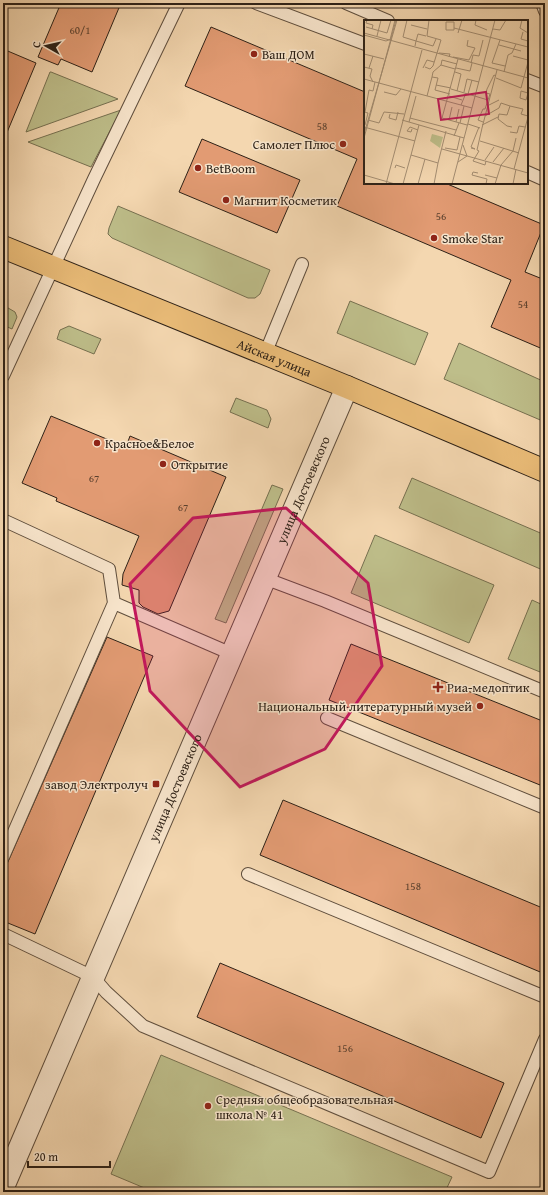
<svg xmlns="http://www.w3.org/2000/svg" width="548" height="1195" viewBox="0 0 548 1195" font-family="'Gentium Book Plus',serif">
  <style>
    .green { fill: #bebe8a; stroke: #767050 }
    .building { fill: #e29b73; stroke: #2d2117 }
    .lines { fill: none; stroke-linecap: round; stroke-linejoin: round }
    .service-casing { stroke: #5f4e3d; stroke-width: 14 }
    .tertiary-casing { stroke: #5f4e3d; stroke-width: 24 }
    .primary-casing { stroke: #2d2117; stroke-width: 24 }
    .service { stroke: #f8e5cc; stroke-width: 12 }
    .tertiary { stroke: #f8e5cc; stroke-width: 22 }
    .primary { stroke: #eabc78; stroke-width: 22 }
    .marked { fill: #c2185b; fill-opacity: 0.2; stroke: #c2185b; stroke-width: 3; stroke-linejoin: round }
    .poi-dot { fill: #8f2418; stroke: #f8e5cc; stroke-width: 1.5 }
    .labels { text-anchor: middle; stroke-width: 3; stroke-linejoin: round; paint-order: stroke }
    .number-label { font-size: 11px; fill: #5a402e }
    .poi-label { font-size: 13px; fill: #2d2117; stroke: #f8e5cc; text-anchor: start }
    .street-label { font-size: 13px; fill: #2d2117; stroke: #f8e5cc }
    .inset-road { fill: none; stroke: #a48e73; stroke-width: 1 }
    .view { fill: #c2185b; fill-opacity: 0.15; stroke: #c2185b; stroke-width: 2 }
    .inset-edge { fill: none; stroke: #2d2117; stroke-width: 2 }
  </style>
  <rect width="100%" height="100%" fill="#f4d7b0"/>
  <filter id="stains"><feTurbulence type="fractalNoise" baseFrequency=".005" numOctaves="4"/><feColorMatrix values="0 0 0 0 .2 0 0 0 0 .09 0 0 0 0 .02 0 0 0 .5 -.17"/></filter>
  <radialGradient id="worn" r=".72"><stop offset=".6" stop-color="#630" stop-opacity="0"/><stop offset="1" stop-color="#630" stop-opacity=".3"/></radialGradient>
  <path class="green" d="M50,72H51L118,99L26,132Z
    M121,110L91,167L28,142Z
    M118,206L270,270L260,294L255,298H248L112,238L108,234L109,228Z
    M350,301L428,333L415,365L337,333Z
    M3,305L15,312L17,317L12,329L3,325Z
    M69,326L101,339L94,354L57,339L60,330Z
    M459,343L545,382V422L444,379Z
    M236,398L267,410L271,419L268,428L230,412Z
    M412,478L545,535V571L399,508Z
    M272,485L283,489L226,623L215,619Z
    M375,535L494,585L469,643L351,593Z
    M532,600L545,606V674L508,659Z
    M161,1055L452,1177L445,1192H154L111,1174Z"/>
  <path class="building" d="M61,3H121L92,72L61,59L58,65L38,57Z
    M211,27L365,92V183H445L544,225L525,272L545,280V350L491,327L511,280L337,206L357,159L185,86Z
    M3,49L36,63L3,142Z
    M202,139L300,180L277,233L179,192Z
    M51,416L126,447L130,436L226,477L169,611L158,614L143,607L139,603V590L122,585L123,574L139,536L56,501L57,498L22,483Z
    M107,637L153,656L35,934L3,921V873Z
    M351,644L545,722V787L329,700Z
    M283,800L545,909V974L260,855Z
    M220,963L504,1083L481,1138L197,1017Z"/>
  <g class="lines">
    <g class="service-casing">
      <path id="service" d="M256,3L365,44
        M346,3L388,21
        M542,3L545,11
        M527,80L545,87
        M527,172L545,180
        M265,354L302,264
        M3,376L94,179L179,3
        M3,520L109,569L114,603L232,654
        M264,578L325,601L545,692
        M327,718L545,808
        M3,857L114,603
        M248,874L545,997
        M3,934L93,977L106,992L143,1026L489,1172L545,1039"/>
    </g>
    <g class="tertiary-casing">
      <g id="tertiary">
        <path id="s1" d="M3,1187L347,387"/>
      </g>
    </g>
    <g class="primary-casing">
      <g id="primary">
        <path id="s2" d="M3,247L347,387L545,471"/>
      </g>
    </g>
    <use href="#service" class="service"/>
    <use href="#tertiary" class="tertiary"/>
    <use href="#primary" class="primary"/>
  </g>
  <path class="marked" d="M286,508L368,583L382,666L325,749L240,787L150,691L130,584L193,518Z"/>
  <g class="poi-dot">
    <circle cx="254" cy="54" r="4"/>
    <circle cx="343" cy="144" r="4"/>
    <circle cx="198" cy="168" r="4"/>
    <circle cx="226" cy="200" r="4"/>
    <circle cx="434" cy="238" r="4"/>
    <circle cx="97" cy="443" r="4"/>
    <circle cx="163" cy="464" r="4"/>
    <path d="M436 681h4v4h4v4h-4v4h-4v-4h-4v-4h4z"/>
    <circle cx="480" cy="706" r="4"/>
    <rect x="152" y="780" width="8" height="8" rx="2"/>
    <circle cx="208" cy="1106" r="4"/>
  </g>
  <g class="labels">
    <g class="number-label">
      <text x="80" y="34">60/1</text>
      <text x="322" y="130">58</text>
      <text x="441" y="220">56</text>
      <text x="523" y="308">54</text>
      <text x="94" y="482">67</text>
      <text x="183" y="511">67</text>
      <text x="413" y="890">158</text>
      <text x="345" y="1052">156</text>
    </g>
    <g class="poi-label">
      <text x="262" y="59">Ваш ДОМ</text>
      <text x="335" y="149" text-anchor="end">Самолет Плюс</text>
      <text x="206" y="173">BetBoom</text>
      <text x="234" y="205">Магнит Косметик</text>
      <text x="442" y="243">Smoke Star</text>
      <text x="105" y="448">Красное&amp;Белое</text>
      <text x="171" y="469">Открытие</text>
      <text x="447" y="692">Риа-медоптик</text>
      <text x="472" y="711" text-anchor="end">Национальный литературный музей</text>
      <text x="148" y="789" text-anchor="end">завод Электролуч</text>
      <text x="216" y="1104">Средняя общеобразовательная<tspan x="216" dy="15">школа № 41</tspan></text>
    </g>
    <g class="street-label">
      <text dy="5" stroke="none"><textPath href="#s2" startOffset="293">Айская улица</textPath></text>
      <text dy="5" stroke="none"><textPath href="#s1" startOffset="759">улица Достоевского</textPath></text>
      <text dy="5" stroke="none"><textPath href="#s1" startOffset="435">улица Достоевского</textPath></text>
    </g>
  </g>
  <g transform="translate(364 20)">
    <rect width="164" height="164" fill="#f4d7b0"/>
    <path d="M68,114L79,117L76,128L66,121Z" fill="#bebe8a"/>
    <path class="inset-road" d="M3,0L2,3L9,5L8,9M43,0L39,17L52,21L51,26M112,0L111,5L123,10M158,0L156,8L164,13M82,2H90V10H82ZM47,5L63,9M2,7L23,13L27,0M90,8L164,27M129,9L136,10L142,0M159,12L157,19L164,21M0,13L164,58M94,13L98,0M0,15L22,21L27,19M13,16L17,0M62,16L54,14L52,21L69,26L72,19M26,20L31,0M136,20L128,43L141,46M135,25L157,31M75,33L86,34L85,37M0,34L20,39M149,36L164,40M89,37L105,40L111,28L103,26L104,20M94,39L78,98L103,105M107,43L109,35L115,36L119,20M0,47L8,49L6,56L9,62M61,47L66,49L69,46L77,20L63,16L65,0M5,48L9,36M59,48L63,40L70,42M92,48L106,51L108,43M91,49L77,45L78,40L93,44M91,52L97,54L93,71M140,52L144,35L148,33L152,24M68,57L69,52L77,45M132,58L157,68L164,42M0,59L108,88M72,65L87,68M87,69L124,80M157,71L164,73L162,80L156,78ZM20,72L32,75L37,69M100,72L103,59L115,62M104,74L108,60M63,76L68,57L74,58L71,70L86,74M85,76L98,80M97,85L102,73M123,86L135,80M0,92L4,93L1,105M1,92L5,70L9,71L11,62M26,94L25,98L32,100L34,92M121,96L135,88L137,83L146,86M46,98L92,110M4,100L15,103L20,92L40,94M38,100L100,118M85,100L88,87M45,102L52,76M92,102L95,89M119,102L114,100L119,89H121L126,74L122,73L123,69L130,55L132,56M96,103L100,86M104,104L116,108M55,105L47,135L74,143L82,111M118,105L134,97M0,107L51,121M148,107L143,106L134,99L135,94L143,95L146,86L159,89L157,94L164,96M48,109L47,112L43,111L46,107L54,110M146,112L153,113L155,106L161,107M0,114L33,0M90,116L95,103M0,118L32,0M116,121L155,133M81,128L93,130L96,117M107,128L111,129L107,127L115,107M78,129L96,134M96,134L164,153M121,140L130,127M122,141L121,145L109,141L115,131L113,130L118,108L133,50M94,142L103,136L99,125M129,142L140,128M31,148L32,145L41,148M150,149L164,97M114,153L109,152L108,155L123,159L122,164M0,155L31,164M121,155L133,158M22,164L58,30M39,164L47,135M54,164L61,139M70,164L74,143M88,164L131,0M131,164L137,145L149,131L152,118M149,164L152,149"/>
    <path class="view" d="M122,72L125,94L77,100L74,79Z"/>
    <rect width="164" height="164" class="inset-edge"/>
  </g>
  <rect width="548" height="1195" fill="none" stroke="#f4d7b0" stroke-width="16"/>
  <rect x="4" y="4" width="540" height="1187" fill="none" stroke="#2d2117" stroke-width="2"/>
  <rect x="8" y="8" width="532" height="1179" fill="none" stroke="#2d2117"/>
  <g transform="translate(46 46) rotate(278)" stroke="#f8e5cc" stroke-width="3" paint-order="stroke">
  <path d="M0-3L7 15L0 10L-7 15Z" fill="#2d2117"/>
  <text y="-6" font-size="11" font-weight="bold" text-anchor="middle" fill="#2d2117">С</text>
  </g>
  <path d="M28 1161v6h82v-6" fill="none" stroke="#2d2117" stroke-width="2"/>
  <text x="34" y="1161" font-size="12" fill="#2d2117" stroke="#f8e5cc" stroke-width="3" paint-order="stroke">20 m</text>
  <rect width="100%" height="100%" filter="url(#stains)"/>
  <rect width="100%" height="100%" fill="url(#worn)"/>
</svg>
